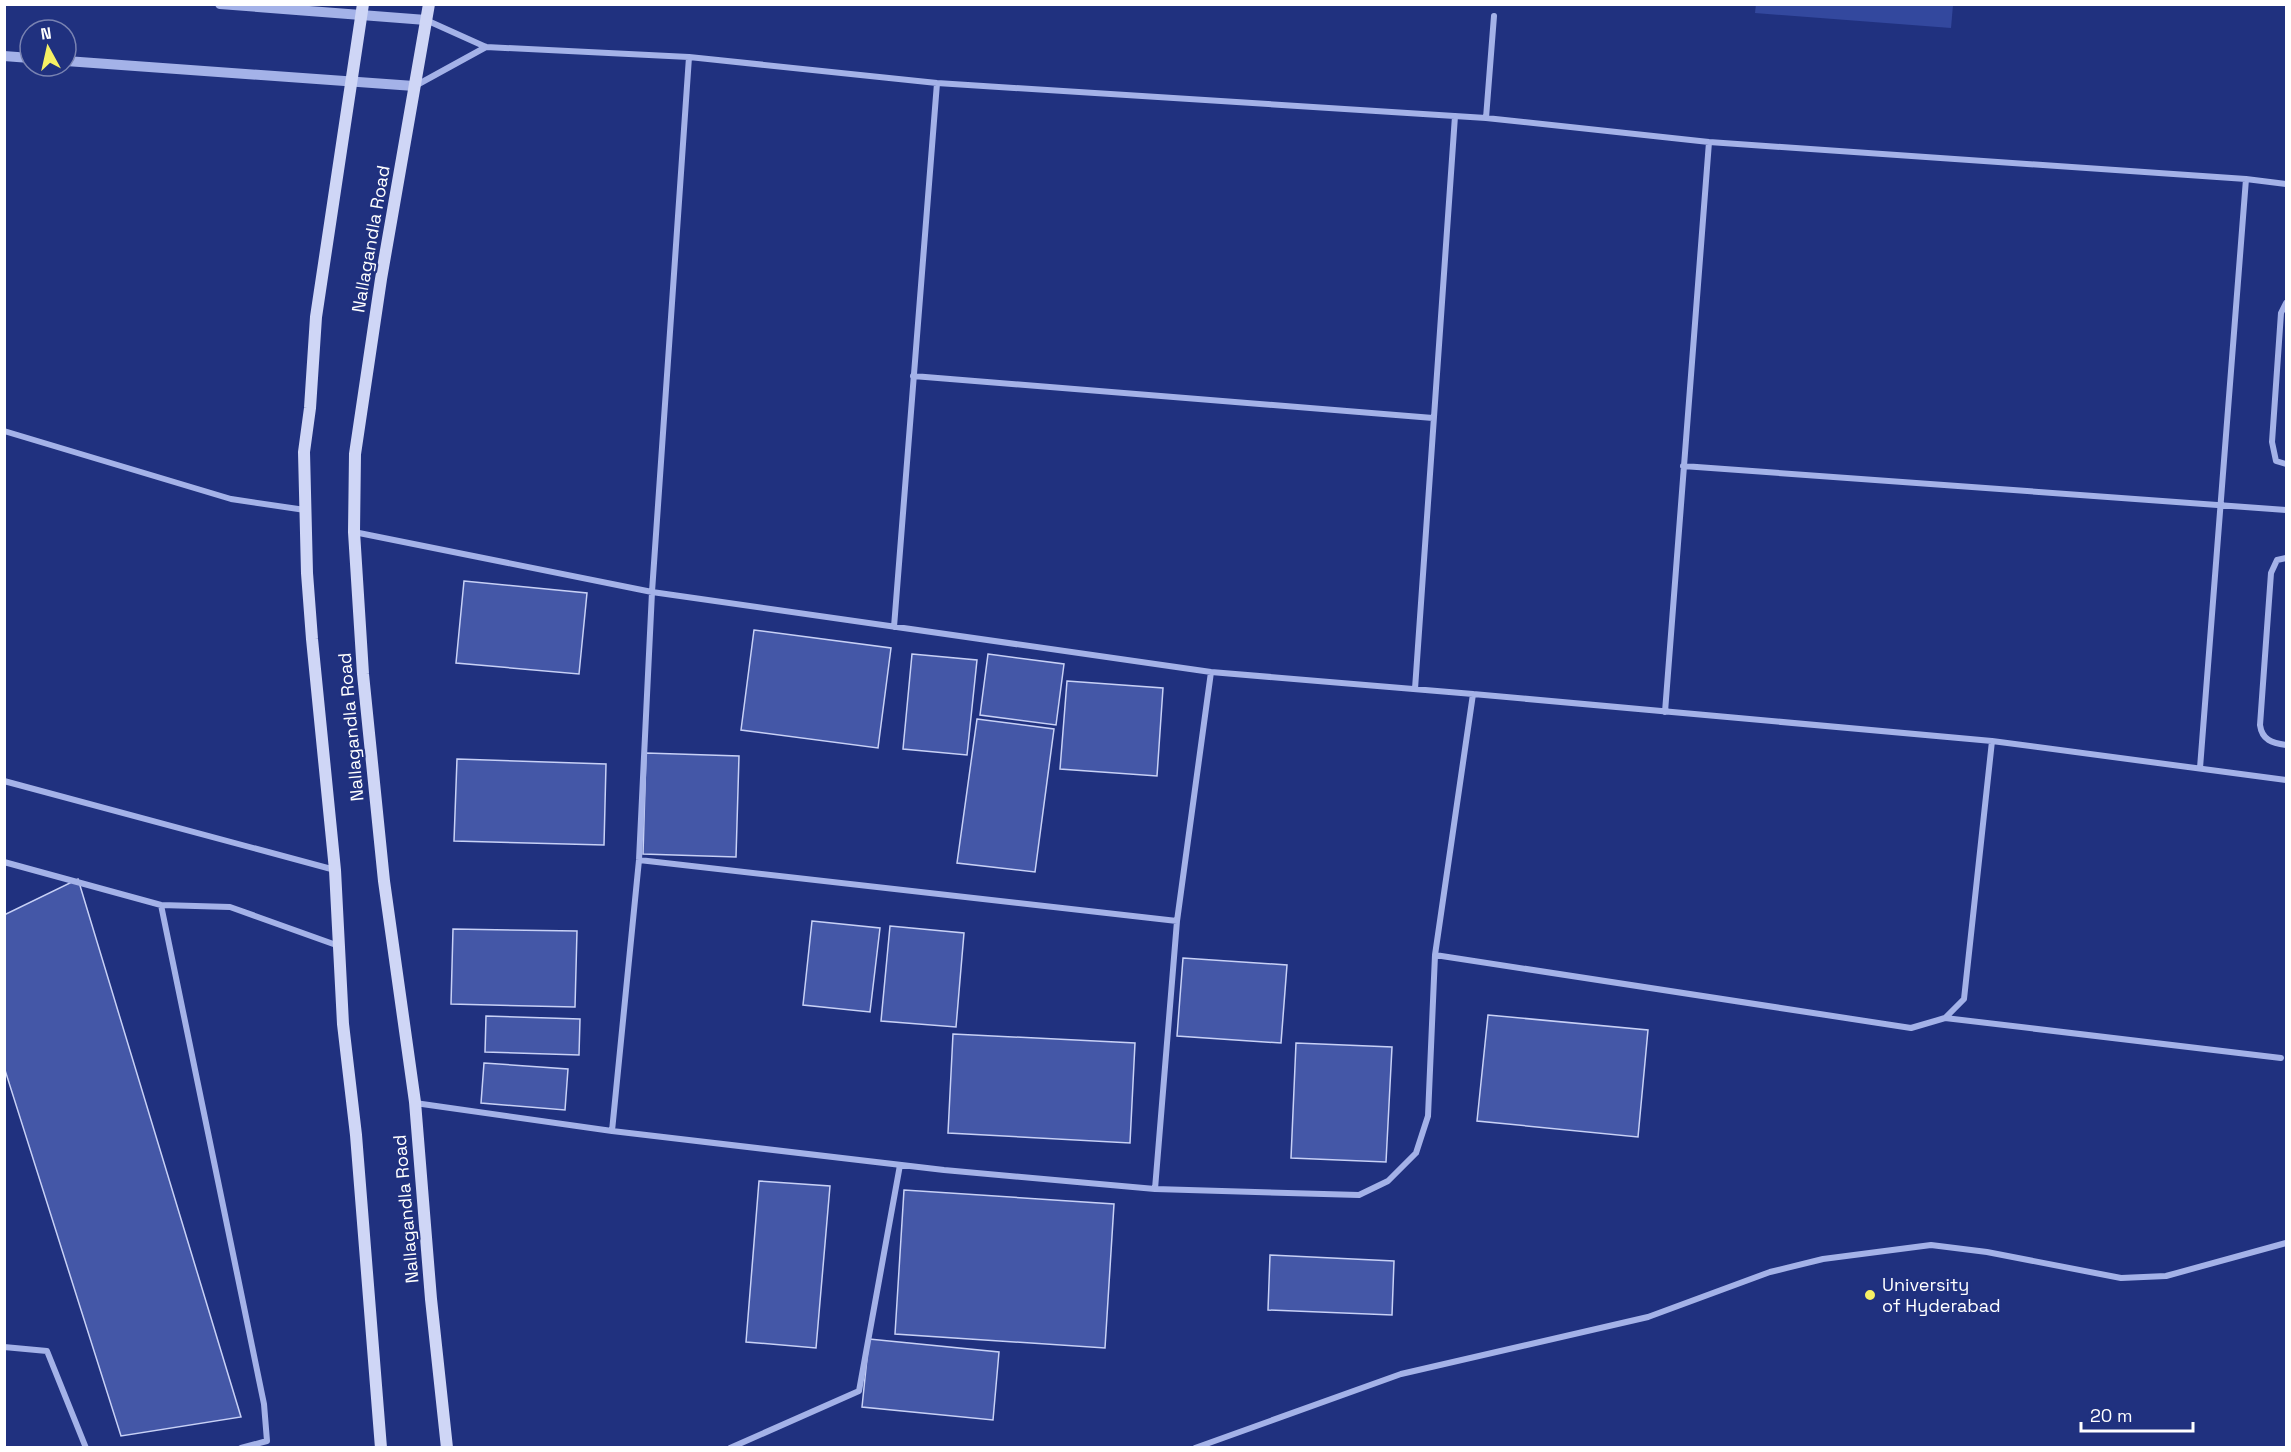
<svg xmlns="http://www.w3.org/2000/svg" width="2291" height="1452" viewBox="0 0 2291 1452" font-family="'Space Grotesk',sans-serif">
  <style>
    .green { fill: #33489e }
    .building { fill: #4457a7; stroke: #c8d1f6; stroke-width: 1.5 }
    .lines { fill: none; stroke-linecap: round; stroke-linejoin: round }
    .minor { stroke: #a4b2e8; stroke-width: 6 }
    .tertiary { stroke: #a4b2e8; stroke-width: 10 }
    .secondary { stroke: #cfd6f6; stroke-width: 12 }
    .poi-dot { fill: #f6f064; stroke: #20317f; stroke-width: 2 }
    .labels { text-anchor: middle; stroke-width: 4.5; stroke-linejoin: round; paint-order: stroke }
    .street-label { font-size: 18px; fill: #fff; stroke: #20317f }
    .poi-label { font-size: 18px; fill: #fff; stroke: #20317f; text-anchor: start }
  </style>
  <rect width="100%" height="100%" fill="#20317f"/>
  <path class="green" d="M1756,4H1953V5L1951,28L1755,13Z"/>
  <path class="building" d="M464,581L587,593L579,674L456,663Z
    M754,630L891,648L878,748L741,730Z
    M912,654L977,660L967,755L903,749Z
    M988,654L1064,664L1056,725L980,715Z
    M1067,681L1163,688L1157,776L1060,769Z
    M977,719L1054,729L1035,872L957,863Z
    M646,753L739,756L736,857L643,854Z
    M457,759L606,764L604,845L454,841Z
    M78,879L241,1417L121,1436L4,1067V915Z
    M812,921L880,928L870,1012L803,1005Z
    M890,926L964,933L956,1027L881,1021Z
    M453,929L577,931L575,1007L451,1004Z
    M1183,958L1287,965L1281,1043L1177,1036Z
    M1488,1015L1648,1030L1638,1137L1477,1121Z
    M486,1016L580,1019L579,1055L485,1052Z
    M953,1034L1135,1043L1130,1143L948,1133Z
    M1296,1043L1392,1047L1386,1162L1291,1158Z
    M484,1063L568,1069L565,1110L481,1103Z
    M759,1181L830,1186L816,1348L746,1342Z
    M904,1190L1114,1204L1105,1348L895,1334Z
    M1270,1255L1394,1261L1392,1315L1268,1310Z
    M869,1339L999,1352L993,1420L862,1407Z"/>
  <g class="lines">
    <path class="minor" d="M426,20L486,47L689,57L937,83L1486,118L1709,142L2246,179L2286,184
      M415,86L486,47
      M1486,118L1494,16
      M2286,303L2281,313L2272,442L2276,461L2286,464
      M913,376L1433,418
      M4,431L231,499L305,510
      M1683,466L2286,510
      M354,532L652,592L1211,672L1473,694L1992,741L2286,780
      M2286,558L2277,560L2271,573L2260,725C2262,740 2272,743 2286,745
      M894,627L937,83
      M1415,689L1455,116
      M1665,712L1709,142
      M2200,768L2246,179
      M4,781L335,870
      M639,860L1177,921
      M4,862L161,905L230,907L339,946
      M161,905L264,1404L267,1441L241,1448
      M1435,955L1911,1028L1945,1018L1964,999L1992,741
      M1945,1018L2281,1058
      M415,1103L612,1131L944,1170L1155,1189L1359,1195L1388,1181L1416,1153L1428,1116L1435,955L1473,694
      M612,1131L639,860L652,592L689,57
      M1155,1189L1177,921L1211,672
      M4,1347L47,1351L86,1448
      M730,1448L859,1391L900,1165
      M1195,1448L1401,1374L1648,1317L1770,1272L1823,1259L1931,1245L1987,1252L2121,1278L2166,1276L2286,1243"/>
    <path class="tertiary" d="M220,4L426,20
      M4,56L30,58
      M66,61L414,86"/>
    <path class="secondary" d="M363,4L316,317L310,408L304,452L307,573L312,639L335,870L343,1024L356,1135L381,1448
      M429,4L381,279L355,454L354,532L363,674L384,881L415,1102L431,1299L447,1448"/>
  </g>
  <circle class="poi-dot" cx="1870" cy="1295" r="6"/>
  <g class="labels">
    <g class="street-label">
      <text transform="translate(371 239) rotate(-80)" y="6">Nallagandla Road</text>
      <text transform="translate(351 727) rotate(-95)" y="6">Nallagandla Road</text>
      <text transform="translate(406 1209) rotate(-95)" y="6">Nallagandla Road</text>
    </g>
    <g class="poi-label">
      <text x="1882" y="1291">University<tspan x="1882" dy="21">of Hyderabad</tspan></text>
    </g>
  </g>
  <rect width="2291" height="1452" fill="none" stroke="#ffffff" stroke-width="12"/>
  <g transform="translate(48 48) rotate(352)"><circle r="28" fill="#20317f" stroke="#7983b2" stroke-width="1.5"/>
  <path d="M0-4.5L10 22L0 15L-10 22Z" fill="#f6f064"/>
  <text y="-9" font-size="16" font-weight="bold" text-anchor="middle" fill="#ffffff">N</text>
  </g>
  <path d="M2081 1422v9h112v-9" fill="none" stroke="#ffffff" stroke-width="3"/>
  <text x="2090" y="1422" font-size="18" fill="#ffffff" stroke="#20317f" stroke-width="4.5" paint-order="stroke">20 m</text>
</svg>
